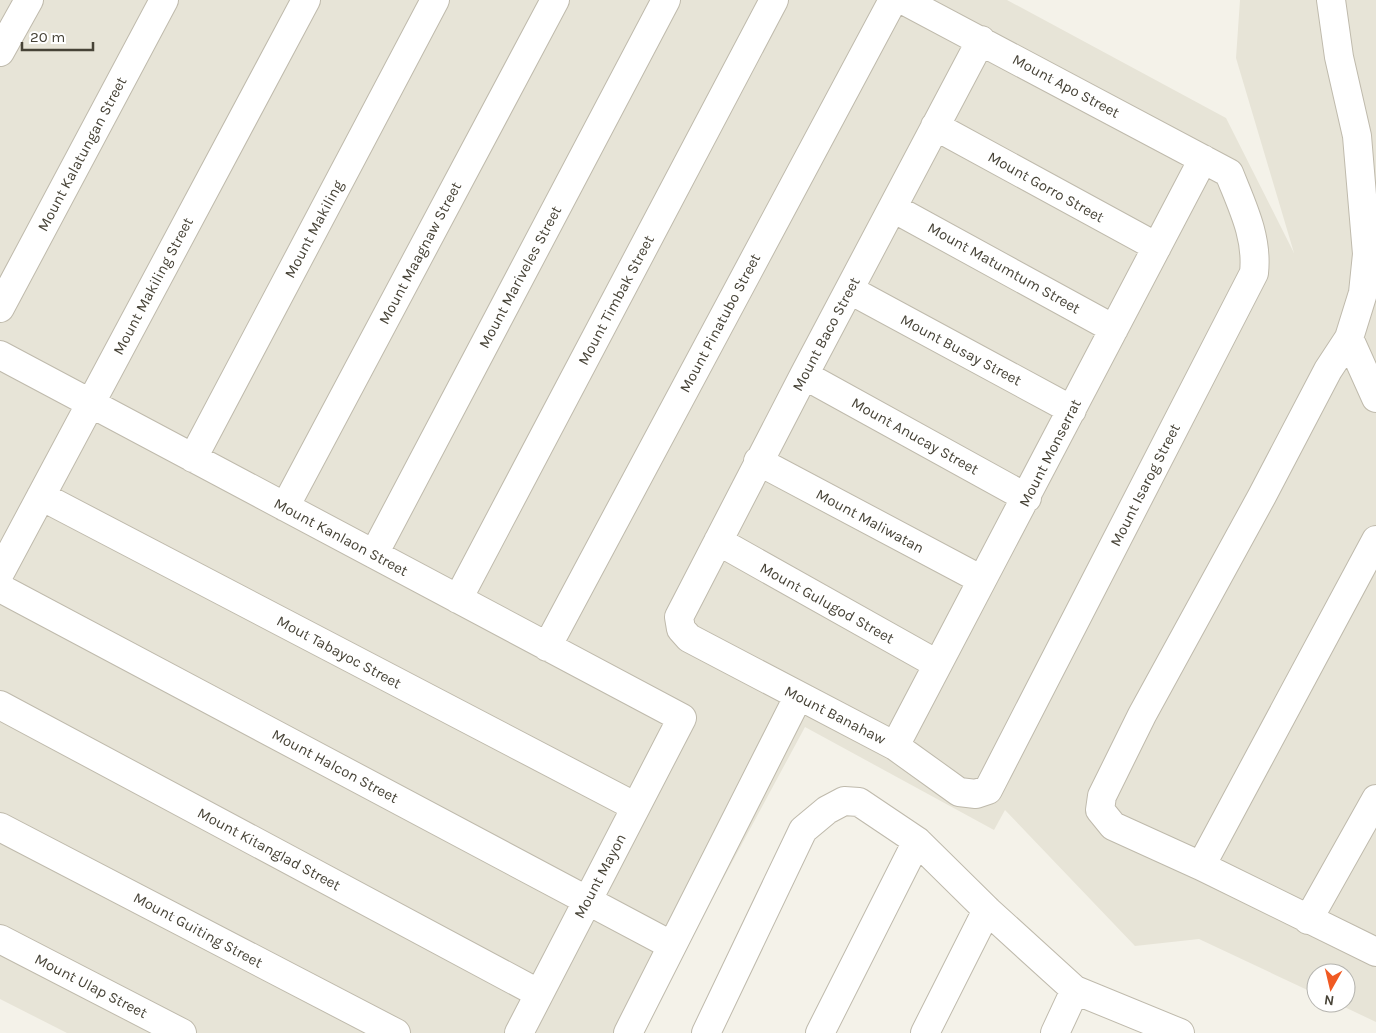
<svg xmlns="http://www.w3.org/2000/svg" width="1376" height="1033" viewBox="0 0 1376 1033" font-family="Karla,sans-serif">
  <style>
    .residential { fill: #e7e4d7 }
    .lines { fill: none; stroke-linecap: round; stroke-linejoin: round }
    .minor-casing { stroke: #bfbaac; stroke-width: 30 }
    .minor { stroke: #fff; stroke-width: 28 }
    .labels { text-anchor: middle; stroke-width: 4; stroke-linejoin: round; paint-order: stroke }
    .street-label { font-size: 15px; fill: #474337; stroke: #fff }
  </style>
  <rect width="100%" height="100%" fill="#f4f2e9"/>
  <path class="residential" d="M0,0H1007L1226,118L1294,253L1236,58L1240,0H1376V1022L1336,1003H1346V973H1316V994L1199,939L1135,946L1005,810L994,830L805,727L640,1033H67L0,999Z"/>
  <g class="lines">
    <g class="minor-casing">
      <path id="minor" d="M903,0L1229,173C1242,206 1258,237 1254,273L988,790L976,794L959,792L895,746L689,638L681,629L679,617L804,375L981,40
        M1331,0L1339,57L1357,136L1367,254L1363,293L1349,338L1328,370L1262,496L1142,715L1102,796L1100,810L1113,826L1201,866L1376,952
        M0,52L29,0
        M935,126L1157,247
        M893,208L1114,329
        M850,290L1072,410
        M0,308L164,0
        M1349,338L1376,398
        M0,355L682,718L519,1033
        M804,375L1027,498
        M193,458L435,0
        M758,461L982,580
        M41,496L636,807
        M285,507L555,0
        M718,541L937,664
        M374,554L666,0
        M0,573L306,0
        M0,588L671,945
        M458,599L774,0
        M547,647L893,0
        M0,705L538,993
        M895,746L1203,159
        M0,827L396,1033
        M1201,866L1376,540
        M1308,920L1376,799
        M0,939L182,1033
        M628,1033L798,697
        M706,1033L803,830L827,810L844,801L859,802L917,841L987,910L1075,990L1180,1033
        M820,1033L917,841
        M925,1033L987,910
        M1055,1033L1075,990"/>
    </g>
    <use href="#minor" class="minor"/>
  </g>
  <g class="labels">
    <g class="street-label">
      <text transform="translate(1066 86) rotate(28)" y="5">Mount Apo Street</text>
      <text transform="translate(82 154) rotate(-62)" y="5">Mount Kalatungan Street</text>
      <text transform="translate(1046 187) rotate(29)" y="5">Mount Gorro Street</text>
      <text transform="translate(314 229) rotate(-62)" y="5">Mount Makiling</text>
      <text transform="translate(420 253) rotate(-62)" y="5">Mount Maagnaw Street</text>
      <text transform="translate(1004 268) rotate(29)" y="5">Mount Matumtum Street</text>
      <text transform="translate(520 277) rotate(-62)" y="5">Mount Mariveles Street</text>
      <text transform="translate(153 286) rotate(-62)" y="5">Mount Makiling Street</text>
      <text transform="translate(616 300) rotate(-62)" y="5">Mount Timbak Street</text>
      <text transform="translate(720 323) rotate(-62)" y="5">Mount Pinatubo Street</text>
      <text transform="translate(826 334) rotate(-62)" y="5">Mount Baco Street</text>
      <text transform="translate(961 350) rotate(28)" y="5">Mount Busay Street</text>
      <text transform="translate(915 436) rotate(29)" y="5">Mount Anucay Street</text>
      <text transform="translate(1050 453) rotate(-63)" y="5">Mount Monserrat</text>
      <text transform="translate(1145 485) rotate(-63)" y="5">Mount Isarog Street</text>
      <text transform="translate(870 521) rotate(28)" y="5">Mount Maliwatan</text>
      <text transform="translate(341 537) rotate(28)" y="5">Mount Kanlaon Street</text>
      <text transform="translate(827 603) rotate(29)" y="5">Mount Gulugod Street</text>
      <text transform="translate(339 652) rotate(28)" y="5">Mout Tabayoc Street</text>
      <text transform="translate(835 715) rotate(27)" y="5">Mount Banahaw</text>
      <text transform="translate(335 766) rotate(28)" y="5">Mount Halcon Street</text>
      <text transform="translate(269 849) rotate(28)" y="5">Mount Kitanglad Street</text>
      <text transform="translate(600 876) rotate(-62)" y="5">Mount Mayon</text>
      <text transform="translate(198 930) rotate(28)" y="5">Mount Guiting Street</text>
      <text transform="translate(91 986) rotate(27)" y="5">Mount Ulap Street</text>
    </g>
  </g>
  <g transform="translate(1331 988) rotate(188)"><circle r="24" fill="#ffffff" stroke="#b5b4af"/>
  <path d="M0-4L9 19L0 12L-9 19Z" fill="#f05a23"/>
  <text y="-8" font-size="14" font-weight="bold" text-anchor="middle" fill="#474337">N</text>
  </g>
  <path d="M22 42v8h71v-8" fill="none" stroke="#474337" stroke-width="2.5"/>
  <text x="30" y="42" font-size="15" fill="#474337" stroke="#ffffff" stroke-width="4" paint-order="stroke">20 m</text>
</svg>
